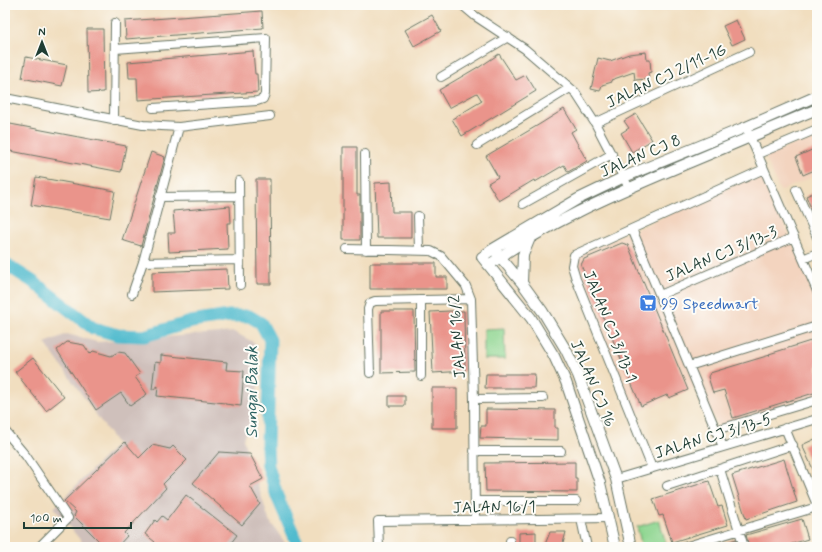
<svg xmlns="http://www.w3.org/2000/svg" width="822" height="552" viewBox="0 0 822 552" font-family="Mynerve,sans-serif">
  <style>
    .built { fill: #f3d4bf }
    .industrial { fill: #cfc0bb }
    .green { fill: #8fd691; stroke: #578a62 }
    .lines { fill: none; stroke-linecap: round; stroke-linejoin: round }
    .river { stroke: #51bbce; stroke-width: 13 }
    .building { fill: #ea948b }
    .minor-casing { stroke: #687565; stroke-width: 10 }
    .tertiary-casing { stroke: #687565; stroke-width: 12 }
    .minor { stroke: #fff; stroke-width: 8 }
    .tertiary { stroke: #fff; stroke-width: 10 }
    .labels { text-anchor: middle; stroke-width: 4; stroke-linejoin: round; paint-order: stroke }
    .street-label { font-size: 16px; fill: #1f3d34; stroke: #fdfcf7 }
    .shop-label { font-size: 16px; fill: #366cbe; stroke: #fdfcf7; text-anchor: start }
    .water-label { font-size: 17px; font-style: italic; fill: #2e6362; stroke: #fdfcf7 }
  </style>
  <rect width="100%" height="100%" fill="#fdfcf7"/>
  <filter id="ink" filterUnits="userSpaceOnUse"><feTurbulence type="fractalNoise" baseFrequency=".025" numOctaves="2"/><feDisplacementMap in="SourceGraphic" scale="8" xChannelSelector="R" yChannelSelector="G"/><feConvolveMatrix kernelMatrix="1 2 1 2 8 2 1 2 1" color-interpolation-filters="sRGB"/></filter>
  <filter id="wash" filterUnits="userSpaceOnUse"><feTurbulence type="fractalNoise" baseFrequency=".012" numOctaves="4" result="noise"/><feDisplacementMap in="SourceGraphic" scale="16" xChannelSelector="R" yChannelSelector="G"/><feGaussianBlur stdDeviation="0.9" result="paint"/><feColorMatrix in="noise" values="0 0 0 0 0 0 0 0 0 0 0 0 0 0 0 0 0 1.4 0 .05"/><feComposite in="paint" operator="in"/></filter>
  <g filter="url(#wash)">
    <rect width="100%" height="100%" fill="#f1debf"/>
    <path class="built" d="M817,135V175L780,191L765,156Z
      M762,173L817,299V397L718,426L700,386L634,414L579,277L575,266L577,256Z"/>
    <path class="industrial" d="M234,332L255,343L258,384L255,411L243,439L269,520L288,547H86L54,508L117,444L45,343L67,334L97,342Z"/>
    <path class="green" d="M504,328L505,359H484V329Z
      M659,520L667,547H642L637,527Z"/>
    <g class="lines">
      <path class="river" d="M5,264L32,281L93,328L118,335L144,336L191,322L229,316H249L261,323L270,340L267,446L268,466L277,496L299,547"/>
    </g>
    <g id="blocks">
      <path class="building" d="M262,11L263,28L126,39L125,21Z
        M432,15L441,31L414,46L405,30Z
        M736,20L745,39L732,45L723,26Z
        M87,29H103L104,92L88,93Z
        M253,51L255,74H257L258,92L138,100L137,78H129L128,62Z
        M646,52L647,60H650L651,72L648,73L649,79L635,80L634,72L611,80L612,82L602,85L600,91L591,89L598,58L610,61L629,54Z
        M499,54L516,80L526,75L536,91L462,136L452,119L482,101L477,93L449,108L439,90L478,67V68Z
        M26,57L67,65L62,86L22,78Z
        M564,109L576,129L571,132L587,161L568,172L564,165L535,182L534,180L499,201L488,183L498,177L486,156L540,124Z
        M636,114L652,140L632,152L621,133L629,128L624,121Z
        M5,123L126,146L121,172L5,150Z
        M343,147H357V195H360V240H343Z
        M814,149L817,157V169L803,175L796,157Z
        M151,152L165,157L141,246L122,240Z
        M36,177L115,191L110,218L31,205Z
        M256,179H270L271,284H257Z
        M391,182L392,212H411V238H377L375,183Z
        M817,191V222L806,196Z
        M230,206L231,223H227L228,249L169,252L168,233H175L173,211Z
        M622,243L628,245L688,390L669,398L667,395L641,406L581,265L584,259Z
        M370,263H436V277H447V289H370Z
        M227,269L228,289L152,292V272Z
        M381,311H414L415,372L381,373Z
        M450,311H464L465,371L433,373L430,312Z
        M817,339V392L733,418L724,390L713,393L708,377L710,373L770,355L769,354Z
        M67,342L84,345L90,354L93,351L111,356L118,352L125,353L140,374L135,377L147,394L130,406L121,393L96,410L57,350Z
        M161,355L227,362L226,370L244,371L241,406L225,404V403L157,396L158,386L152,390L155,362L161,363Z
        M33,358L64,397L46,411L15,372Z
        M486,374H535L534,388H485Z
        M432,388H457V428H432Z
        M389,396H405V406H389Z
        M486,409L555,410V428H558V440L480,438L481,426H486Z
        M817,438V478L802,445Z
        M125,442L139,458L152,445L170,449L173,446L187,460L163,484L166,488L124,533L127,536L117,547H105L74,516L76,512L64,501Z
        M219,452L250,454L263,479L250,486L260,504L242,525L193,483Z
        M784,459L797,502L746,519L732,475Z
        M575,462V478H577V492L486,491L485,463Z
        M709,481L718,507L722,506L728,525L672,542L663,515L659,516L653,499Z
        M186,495L237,535L228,547H151L155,542L145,534L155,520L157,522L162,516L167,520Z
        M802,519L808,539L782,547H749L746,535Z
        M536,532V547H519V533Z
        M550,532H566L562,547H544Z
        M736,539L738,547H714V546Z"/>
    </g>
  </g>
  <g filter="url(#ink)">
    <use href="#blocks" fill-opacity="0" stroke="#687565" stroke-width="1"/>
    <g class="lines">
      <g class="minor-casing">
        <path id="minor" d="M462,5L475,16L525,49L575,92L595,123L629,188
          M115,49L266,38L265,94L263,99L257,101L153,108
          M441,77L508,37
          M5,98L143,125L179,127L270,116
          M114,120L115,23
          M595,123L749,52
          M748,132L817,291
          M477,145L570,88
          M365,154L366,250
          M758,154L817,129
          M239,181L240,285
          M796,190L817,237
          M160,197L239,196
          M523,204L612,154
          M418,216L419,249
          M632,229L723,447
          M347,249L431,251L441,256L466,286L471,299L474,399L475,520
          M803,259L817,253
          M143,262L239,260
          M132,294L143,262L179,127
          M660,295L794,237
          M689,366L817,326
          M370,373L368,309L370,303L375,301L471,299
          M421,376V300
          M474,399L543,398
          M785,428L817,505
          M716,430L817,400
          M5,431L26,456L68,518L39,547
          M474,451H561
          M652,468L576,279L572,266L574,255L764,169
          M720,469L744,547
          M616,479L817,419
          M667,486L793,445
          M475,501H576
          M581,519L587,547
          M379,547L378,521L609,518
          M510,547V541
          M684,547L817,507"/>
      </g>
      <g class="tertiary-casing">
        <path id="tertiary" d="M496,252L522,283L543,312L566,350L578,375L616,479L631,547
          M489,265C543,225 612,195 674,169C722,149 770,129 817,109
          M522,283L523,255L530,238
          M615,547L600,483L566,382L554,356L531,318L482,257L493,249L578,199L624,177L746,127L817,96"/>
      </g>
      <use href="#minor" class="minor"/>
      <use href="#tertiary" class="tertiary"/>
    </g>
  </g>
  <defs>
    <g id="supermarket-square" transform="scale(0.9)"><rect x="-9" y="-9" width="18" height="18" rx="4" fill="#3f7fe0" stroke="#fdfcf7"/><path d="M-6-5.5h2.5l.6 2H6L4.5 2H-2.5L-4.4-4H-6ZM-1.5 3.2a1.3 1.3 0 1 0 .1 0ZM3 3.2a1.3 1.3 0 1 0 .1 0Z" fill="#fff"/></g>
  </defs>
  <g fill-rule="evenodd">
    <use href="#supermarket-square" x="648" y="303"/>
  </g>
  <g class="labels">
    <g class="street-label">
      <text transform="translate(666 75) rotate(-25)" y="6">JALAN CJ 2/11-1G</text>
      <text transform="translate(640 155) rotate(-23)" y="6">JALAN CJ 8</text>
      <text transform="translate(721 253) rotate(-23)" y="6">JALAN CJ 3/13-3</text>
      <text transform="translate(611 326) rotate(68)" y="6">JALAN CJ 3/13-1</text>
      <text transform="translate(456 337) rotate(-94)" y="6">JALAN 16/2</text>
      <text transform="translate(594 383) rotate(67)" y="6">JALAN CJ 16</text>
      <text transform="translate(713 435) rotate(-17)" y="6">JALAN CJ 3/13-5</text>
      <text transform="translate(494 506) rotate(-1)" y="6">JALAN 16/1</text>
    </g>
    <g class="shop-label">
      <text x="661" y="309">99 Speedmart</text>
    </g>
    <g class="water-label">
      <text transform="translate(251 392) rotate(-90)" y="6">Sungai Balak</text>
    </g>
  </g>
  <rect width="822" height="552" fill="none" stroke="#fdfcf7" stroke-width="20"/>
  <g transform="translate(42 42)" stroke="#fdfcf7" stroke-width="3" paint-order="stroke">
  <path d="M0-3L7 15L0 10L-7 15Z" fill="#1f3d34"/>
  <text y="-6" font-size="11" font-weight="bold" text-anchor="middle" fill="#1f3d34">N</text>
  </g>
  <path d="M24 522v6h107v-6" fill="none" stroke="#1f3d34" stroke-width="2"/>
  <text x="30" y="522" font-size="12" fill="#1f3d34" stroke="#fdfcf7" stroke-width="3" paint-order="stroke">100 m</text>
</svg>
